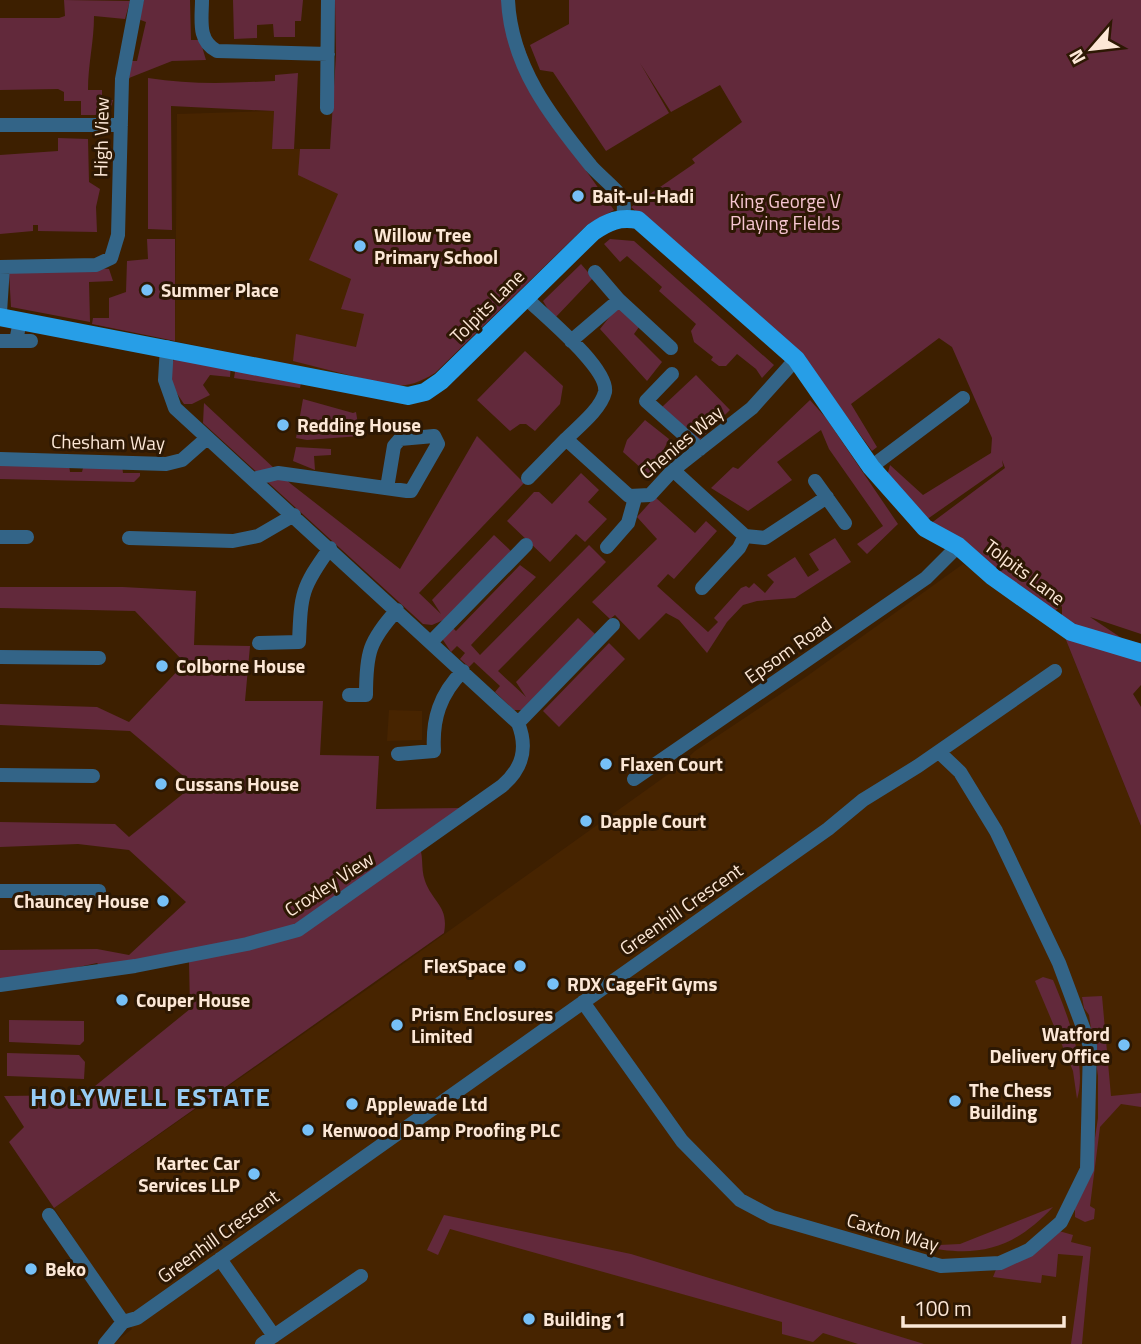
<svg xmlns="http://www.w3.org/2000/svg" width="1141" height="1344" viewBox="0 0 1141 1344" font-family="'Titillium Web',sans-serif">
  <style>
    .built { fill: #472400 }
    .green { fill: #62293b }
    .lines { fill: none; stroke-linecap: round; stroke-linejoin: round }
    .minor { stroke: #336487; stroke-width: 14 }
    .major { stroke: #279ee7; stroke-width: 18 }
    .poi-dot { fill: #76c0f7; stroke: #2d1803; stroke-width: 2.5 }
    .labels { text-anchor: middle; stroke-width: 6; stroke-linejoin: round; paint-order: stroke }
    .street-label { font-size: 19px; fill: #fce7d6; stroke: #2d1803 }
    .poi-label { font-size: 19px; font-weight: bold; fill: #fce7d6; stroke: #2d1803; text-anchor: start }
    .park-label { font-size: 19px; fill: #f6c5d1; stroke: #2d1803 }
    .district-label { font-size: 26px; font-weight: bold; letter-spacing: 2px; fill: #97ccf5; stroke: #2d1803 }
  </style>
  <rect width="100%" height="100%" fill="#3d1f00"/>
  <path class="built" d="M274,111L272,149H330L558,252L435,373L419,383L407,386H392L175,341L177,114Z
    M963,564L1062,630L1141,826V1344H113L132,1329L54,1208L372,986L677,768L695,751L803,679Z
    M389,710L422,711V740L387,741Z"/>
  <path class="green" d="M64,0L130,1L125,19L94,16C94,42 88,64 88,90H102V100H113L109,115H81V101H64V92L58,89L0,90V18H59L65,16Z
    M144,0H190L191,40H200L206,60L172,61L129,78L130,61H137L146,22L138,19Z
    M233,0H303L301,21H295V37H274L273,24L257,25V38L234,39Z
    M335,0H507L550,120L614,210L587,225L435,373C420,382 410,386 392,386L293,361L296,334L356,347L364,314L341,309L351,279L309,260L338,194L298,175L300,149H330L336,55Z
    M569,0H1141V634L1090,617L1141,651V685L1133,694L1141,707V826L1062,630V606L1054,611L930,524L1005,468L1002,460L1003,466L926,520L887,476L890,465L923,495L991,453L992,438L952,347L939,338L851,404L877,447L872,451L801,354L631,207L695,163L692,159L742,122L720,85L671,112L640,63L669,113L606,151L553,72L540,70L530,45L569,24Z
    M298,73L294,149H272L274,111L171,106L172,230L148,229V78C191,85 232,83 275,81V75Z
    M58,138L88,139L89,182L100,189L96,207L97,232L38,231V225H33V231L0,234V155L58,151Z
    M147,239H175V341L92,324L93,318H109V298L126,292L127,261L148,259Z
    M610,239L634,241L774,365L762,378L756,369L737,354L726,366H719L711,360L713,357L694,342L691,331L696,324L659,291L662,287L627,256L620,262L604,244Z
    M581,264L593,278L554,319L543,301Z
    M97,268L109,269L113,281L89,282L90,322L11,307L9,272Z
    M618,306L639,327L634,334L662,362L647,381L600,329Z
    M525,351L563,386L560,404L535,431L526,424H520L510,431L477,400Z
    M175,359L231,364L230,377L210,375L203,385L210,395L192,404H184L172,386L171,363Z
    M236,366L302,378L300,388L234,378Z
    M696,375L730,410L696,443L662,407Z
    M303,399L353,413L356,412L360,436L307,440L296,438Z
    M810,400L826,418L898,524L867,554L857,544L883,526L829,449L821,430L777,462L792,480L748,511L711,488L733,467L738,469Z
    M204,403L291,484L400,569L477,436L524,483L419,593L441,614L432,600L494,535L512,552L446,619L432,625L423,624L203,423Z
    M645,420L669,439L664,449L669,458L651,477L623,452L627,440Z
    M296,447L331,449V455L314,456L315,470L293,461Z
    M0,463L69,465L70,472H82L84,464L122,465L123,473H140V476L134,482L0,479Z
    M581,473L599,490L588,502L607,519L585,542L576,534L550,562L507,521L534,492H539L552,504Z
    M655,497L695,533L706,521L717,531L674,579L668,574L657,586L708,632L718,622L714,618L741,588L746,586L749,588L754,583L765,593L774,582L767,575L795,557L808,577L819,570L809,554L835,538L851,562L795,598L757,601L743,605L727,622L707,653L679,620L666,613L639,640L615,615L610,619L592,602L657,539L637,517Z
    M589,545L606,562L498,671L526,697L516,682L578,618L595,634L522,710H514L495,692L500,686L474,662L469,667L460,659L465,653L457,646L451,652L441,637L450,625L456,631L520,565L536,577L471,645L480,655Z
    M0,587H123L196,591L194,645L250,646L245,701H323L320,755L379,756L376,809L463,808L417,841C425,855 420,867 425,881C433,903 449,906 444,933L54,1208L9,1142L24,1127L4,1096L84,1095L190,1009L189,961L109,975L97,963L51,973L0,979V950L97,949L129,955L186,902L129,850L78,844L0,847V822L115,824L129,837L194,785L130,731L0,725V704L97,707L129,722L185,663L135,611L0,608Z
    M609,643L625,659L559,727L543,711Z
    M1043,977L1053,980C1066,1011 1088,1065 1077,1099L1073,1071L1035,981Z
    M1102,996L1111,1096L1141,1093V1107L1121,1104L1100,1127L1090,1206L1095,1209L1094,1219L1085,1222L1075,1217V1208L1093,1151L1098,1118V1076L1089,1015L1084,1008L1082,997Z
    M9,1020L84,1021V1041L80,1045L9,1042Z
    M7,1053L79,1055L85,1062L84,1079L7,1076Z
    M1053,1207C1011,1251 978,1258 918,1246L960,1244Z
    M444,1215L631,1254L924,1344H858L823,1333L813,1342L782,1334V1322L450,1229L438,1255L427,1250Z
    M1059,1231L1073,1235L1071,1242L1091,1247L1082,1344H1071L1083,1256L1058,1254L1056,1277L1042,1275L1041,1283L993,1277L997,1267Z"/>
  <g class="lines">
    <path class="minor" d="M202,0C202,19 197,41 217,51L328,54
      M508,0C511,66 551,117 591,166C598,174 618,191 621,196C625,203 624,210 623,218
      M327,108L328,0
      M0,125H121
      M0,267L96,265L111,258L118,235L122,79L137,0
      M595,272L619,300L671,348
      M525,297C542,314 609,368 605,392C601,409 578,427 566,439L629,496L650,495L673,470L752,408L796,359
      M0,312L3,267
      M0,341H16L20,321
      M16,341H31
      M571,341L619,300
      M672,374L646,401L700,449
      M0,459L166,464L182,460L207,438
      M871,467L963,398
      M673,470L745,536L765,538L827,497
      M528,478L566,439
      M253,479L278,473L407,491H411L438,444L434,436L400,439L394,446L387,488
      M815,481L845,523
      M0,537H27
      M129,538L233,541L258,536L294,515
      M607,547L628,523L635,498
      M702,588L739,548L745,536
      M432,641L526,545
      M259,643L299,642C301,594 301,588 330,548
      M0,657L99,658
      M349,695H366C366,653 369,641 397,610
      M518,723L613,625
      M398,754L434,751C432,719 440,694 463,671
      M0,775L93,776
      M634,779L926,578L958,546
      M0,891H99
      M0,985L135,966L247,944L298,930L502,786C523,768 528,748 518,723L175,408L165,380L167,347
      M583,1002L682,1141L740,1200L772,1217L941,1266L1000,1263L1029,1250L1061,1222L1087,1169L1090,1046L1059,963L996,831L960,772L939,752
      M49,1215L123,1322
      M220,1259L274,1336
      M105,1344L123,1322L137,1318L828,829L863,800L918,766L1055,671
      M262,1344L361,1276"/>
    <path class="major" d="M0,317L408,396L425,392L441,381L593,232C609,221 619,217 638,220L796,359L871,467L925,528L958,546L993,577L1071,632L1141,653"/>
  </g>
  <g class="poi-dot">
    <circle cx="578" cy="196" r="7"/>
    <circle cx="360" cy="246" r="7"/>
    <circle cx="147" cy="290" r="7"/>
    <circle cx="283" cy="425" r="7"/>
    <circle cx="162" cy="666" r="7"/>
    <circle cx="606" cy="764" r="7"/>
    <circle cx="161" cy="784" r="7"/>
    <circle cx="586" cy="821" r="7"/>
    <circle cx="163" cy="901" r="7"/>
    <circle cx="520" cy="966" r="7"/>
    <circle cx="553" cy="984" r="7"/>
    <circle cx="122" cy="1000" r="7"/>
    <circle cx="397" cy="1025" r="7"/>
    <circle cx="1124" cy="1045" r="7"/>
    <circle cx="955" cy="1101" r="7"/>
    <circle cx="352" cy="1104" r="7"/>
    <circle cx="308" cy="1130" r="7"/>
    <circle cx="254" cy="1174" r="7"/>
    <circle cx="31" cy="1269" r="7"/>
    <circle cx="529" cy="1319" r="7"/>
  </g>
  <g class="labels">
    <g class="street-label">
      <text transform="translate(101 137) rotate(-89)" y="7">High View</text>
      <text transform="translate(487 306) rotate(-45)" y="7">Tolpits Lane</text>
      <text transform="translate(108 442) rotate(1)" y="7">Chesham Way</text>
      <text transform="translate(681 442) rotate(-40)" y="7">Chenies Way</text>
      <text transform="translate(1025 572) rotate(37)" y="7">Tolpits Lane</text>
      <text transform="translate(788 650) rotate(-35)" y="7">Epsom Road</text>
      <text transform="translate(329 884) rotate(-33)" y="7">Croxley View</text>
      <text transform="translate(681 909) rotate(-35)" y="7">Greenhill Crescent</text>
      <text transform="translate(893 1232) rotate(16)" y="7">Caxton Way</text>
      <text transform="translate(218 1236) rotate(-36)" y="7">Greenhill Crescent</text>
    </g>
    <g class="poi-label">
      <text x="592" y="203">Bait-ul-Hadi</text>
      <text x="374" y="242">Willow Tree<tspan x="374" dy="22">Primary School</tspan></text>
      <text x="161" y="297">Summer Place</text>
      <text x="297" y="432">Redding House</text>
      <text x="176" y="673">Colborne House</text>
      <text x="620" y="771">Flaxen Court</text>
      <text x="175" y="791">Cussans House</text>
      <text x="600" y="828">Dapple Court</text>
      <text x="149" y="908" text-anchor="end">Chauncey House</text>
      <text x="506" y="973" text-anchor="end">FlexSpace</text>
      <text x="567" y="991">RDX CageFit Gyms</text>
      <text x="136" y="1007">Couper House</text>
      <text x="411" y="1021">Prism Enclosures<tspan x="411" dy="22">Limited</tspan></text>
      <text x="1110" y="1041" text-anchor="end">Watford<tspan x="1110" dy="22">Delivery Office</tspan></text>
      <text x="969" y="1097">The Chess<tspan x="969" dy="22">Building</tspan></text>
      <text x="366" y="1111">Applewade Ltd</text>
      <text x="322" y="1137">Kenwood Damp Proofing PLC</text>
      <text x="240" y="1170" text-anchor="end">Kartec Car<tspan x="240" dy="22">Services LLP</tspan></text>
      <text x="45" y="1276">Beko</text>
      <text x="543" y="1326">Building 1</text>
    </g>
    <g class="park-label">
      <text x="785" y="208">King George V<tspan x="785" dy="22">Playing FIelds</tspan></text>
    </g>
    <g class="district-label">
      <text x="151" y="1106">HOLYWELL ESTATE</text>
    </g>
  </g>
  <g transform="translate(1092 49) rotate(242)" stroke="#2d1803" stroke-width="5" paint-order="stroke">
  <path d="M0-5L12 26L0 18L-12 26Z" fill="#fce7d6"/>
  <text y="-10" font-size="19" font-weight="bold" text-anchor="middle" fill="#fce7d6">N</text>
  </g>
  <path d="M903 1316v10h161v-10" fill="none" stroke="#fce7d6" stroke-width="3.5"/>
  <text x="914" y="1316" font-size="21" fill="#fce7d6" stroke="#2d1803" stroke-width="5" paint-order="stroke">100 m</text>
</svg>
